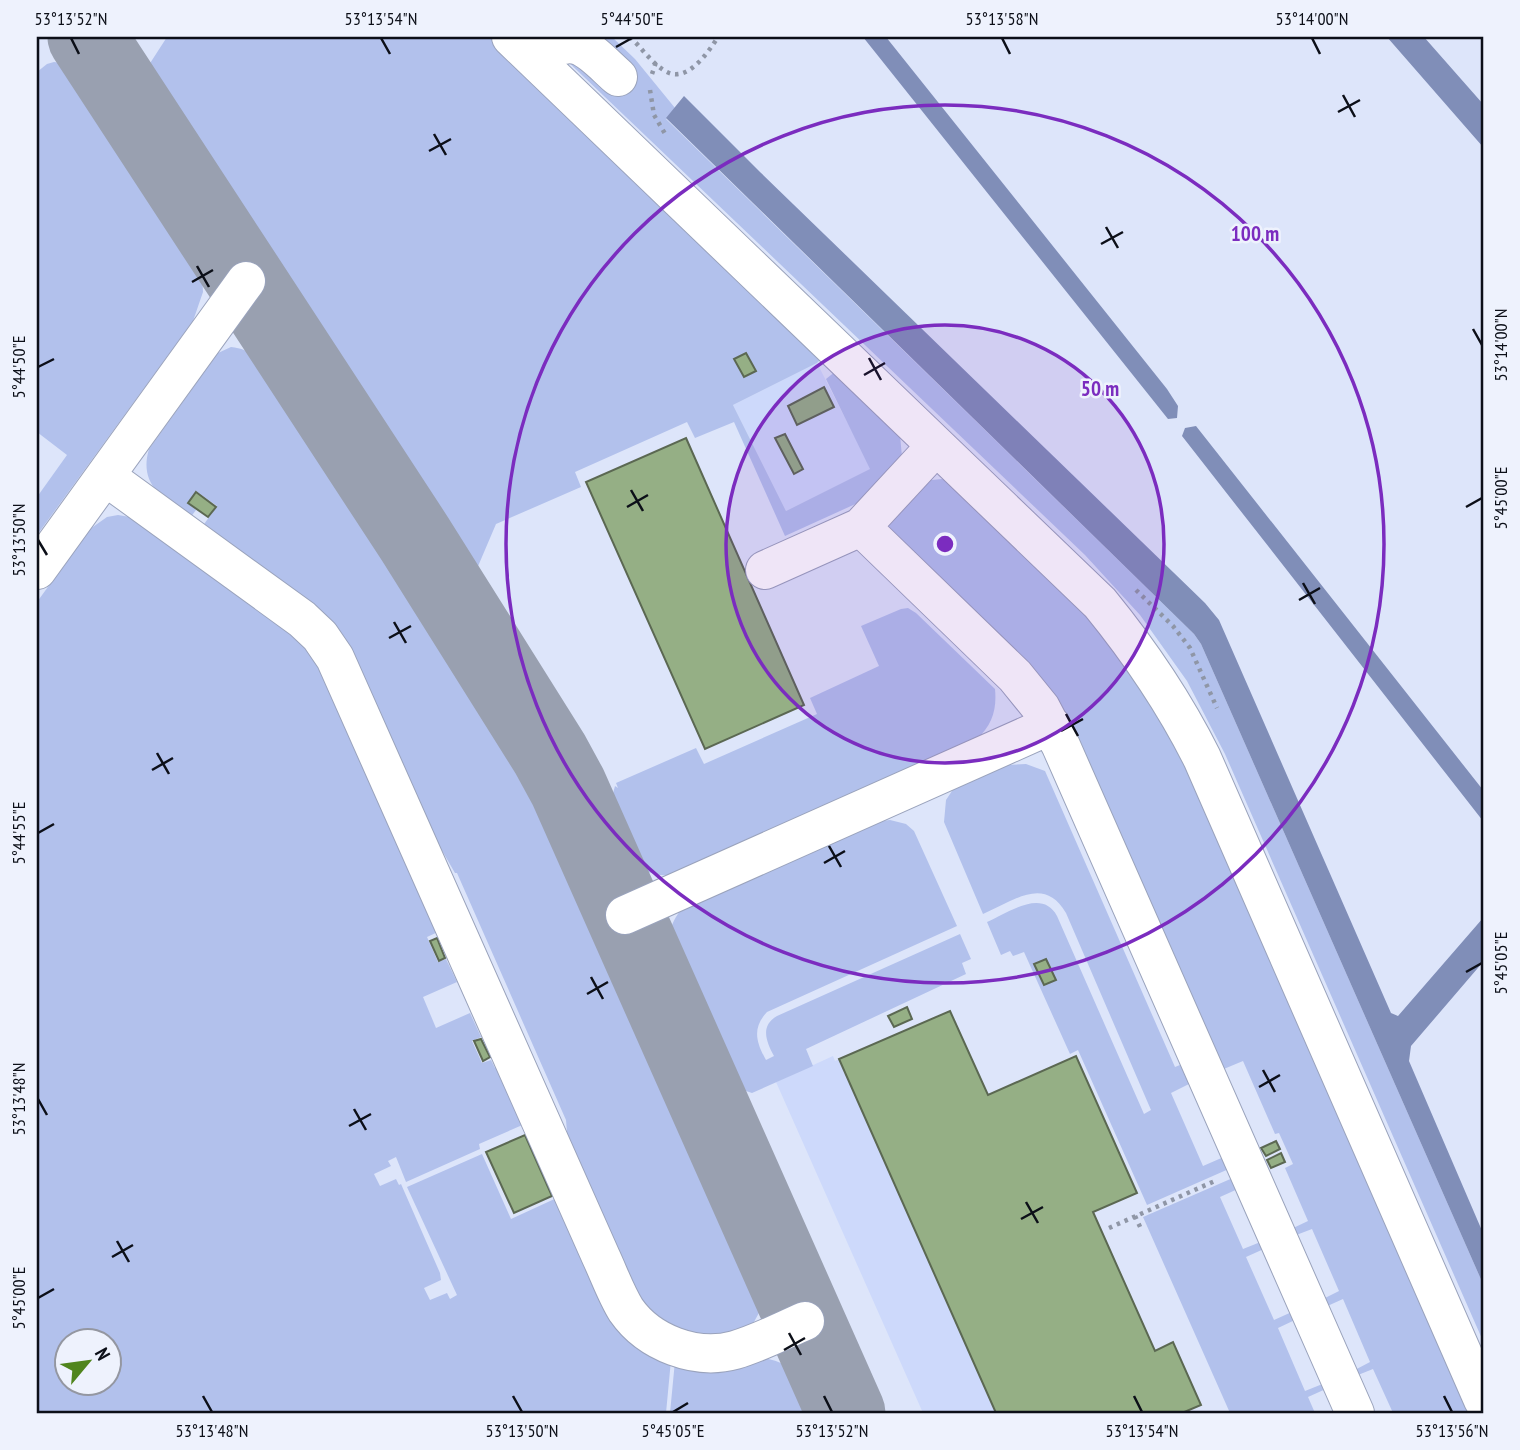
<svg xmlns="http://www.w3.org/2000/svg" width="1520" height="1450" viewBox="0 0 1520 1450" font-family="'PT Sans Narrow',sans-serif">
  <style>
    .built { fill: #cdd9fb }
    .green { fill: #b2c1ec; fill-rule: evenodd }
    .water { fill: #808eb8 }
    .lines { fill: none; stroke-linecap: round; stroke-linejoin: round }
    .taxiway { stroke: #99a0b0; stroke-width: 79 }
    .building { fill: #95af85; stroke: #5b6852; stroke-width: 2 }
    .minor-casing { stroke: #9aa3bc; stroke-width: 40 }
    .path { stroke: #8f96a6; stroke-width: 4.5; stroke-dasharray: 3.5 5; stroke-linecap: butt }
    .minor { stroke: #fff; stroke-width: 38 }
    .ticks { fill: none; stroke: #0c0f18; stroke-width: 2.5 }
    .ring { fill: none; stroke: #7b2cbf; stroke-width: 3.5 }
    .centre { fill: #7b2cbf; stroke: #eef2fd; stroke-width: 3.5 }
    .ring-label { font-size: 21px; text-anchor: middle; font-weight: bold; fill: #7b2cbf; stroke: #eef2fd; stroke-width: 5; stroke-linejoin: round; paint-order: stroke }
    .neatline { fill: none; stroke: #0c0f18; stroke-width: 2.5 }
    .ticks-label { font-size: 18px; text-anchor: middle; fill: #0c0f18 }
  </style>
  <rect width="100%" height="100%" fill="#dde5fa"/>
  <path class="built" d="M817,363L871,469L786,511L733,405Z
    M833,1056L835,1061L839,1059L996,1413H923L776,1082Z"/>
  <path class="green" d="M167,37H489L823,357L817,363L733,405L786,511L870,469L826,379L836,371L900,435L902,457L862,501L785,536L734,422L695,438L687,422L575,472L581,487L496,524L473,578L146,76L145,71Z
    M590,37H612L635,59L675,108L666,119L1194,634L1201,644L1483,1284V1341L1225,754L1187,681L1140,615L1085,555L562,56Z
    M54,62L67,64L80,74L190,244L202,276L203,292L193,321L37,535V497L67,455L37,432V72L47,64Z
    M231,347C253,349 265,364 279,378L513,743L547,802L758,1281L761,1309L754,1322L746,1331L704,1340L647,1317L568,1144L566,1120L457,873H455L421,814L358,672L202,527L217,506L196,491L187,503L196,510L190,518C165,499 138,486 149,449L218,353Z
    M942,479L951,482L1072,594L1161,712L1473,1413H1393L1373,1369L1353,1377L1351,1372L1370,1362L1343,1299L1323,1308L1319,1301L1339,1291L1312,1229L1291,1237L1289,1230L1308,1221L1285,1168L1293,1164L1279,1133L1275,1134L1243,1061L1219,1071L1071,730L890,531L889,525L922,481Z
    M118,515L130,517L287,627L316,658L440,931L427,937L438,962L446,959L457,982L423,997L436,1028L470,1013L481,1037L472,1041L482,1063L491,1060L495,1068L501,1066L527,1123L479,1144L480,1149L406,1182L396,1157L388,1161L391,1166L374,1174L380,1186L396,1179L399,1185L401,1184L440,1273L441,1280L424,1288L430,1300L447,1293L450,1299L457,1295L407,1187L482,1154L511,1219L561,1196L671,1360L666,1413H37V602L90,529L107,517ZM66,1342H108V1384H66Z
    M908,608L916,613L995,689C997,710 992,725 977,739L674,875C653,877 639,871 628,852L626,853L608,812L615,786L618,788L616,783L696,748L704,764L817,714L810,698L879,666L861,626L901,609Z
    M1026,764L1045,771L1175,1067L1185,1063L1193,1082L1171,1093L1203,1166L1226,1156L1231,1168L1147,1205L1078,1050L1070,1054L1024,952L1013,956L1010,951L1001,955L987,922C1008,913 1042,888 1057,916L1144,1114L1151,1110L1066,913C1044,875 1014,901 983,914L944,822L946,800L952,791L960,785L1006,765Z
    M890,820L906,824L914,831L957,926L767,1012C752,1028 756,1042 766,1060L774,1056C766,1041 760,1026 777,1016L960,934L971,959L962,963L966,974L806,1049L813,1066L752,1093L731,1086L673,954C668,936 669,926 680,911L881,821Z
    M1235,1177L1240,1188L1220,1197L1243,1249L1263,1241L1266,1248L1246,1257L1274,1320L1294,1311L1297,1319L1278,1328L1305,1391L1325,1383L1328,1388L1308,1397L1315,1413H1230L1143,1217Z
    M763,1358C799,1364 804,1383 817,1413H670L675,1361Z"/>
  <path class="water" d="M863,37H886L1167,389L1178,406L1177,418L1168,419Z
    M1387,37H1424L1483,104V147Z
    M684,96L760,172L1205,603L1219,620L1391,1013L1398,1016L1483,918V962L1411,1046L1409,1061L1483,1233V1284L1201,644L1194,634L666,118Z
    M1196,426L1483,790V821L1182,436L1185,428Z"/>
  <g class="lines">
    <path class="taxiway" d="M87,37L415,539L550,754L568,787L846,1413"/>
  </g>
  <path class="building" d="M746,353L756,371L744,377L734,359Z
    M824,387L834,407L797,425L788,406Z
    M785,434L803,469L794,474L775,438Z
    M686,438L804,705L705,749L586,482Z
    M196,492L216,507L208,517L188,503Z
    M437,938L445,958L439,961L430,941Z
    M1046,959L1056,980L1044,985L1034,964Z
    M907,1007L912,1019L894,1027L888,1016Z
    M950,1011L988,1095L1076,1056L1137,1193L1093,1212L1155,1351L1173,1342L1201,1405L1182,1413H996L839,1059Z
    M481,1039L490,1057L483,1061L474,1041Z
    M525,1135L552,1196L514,1213L486,1152Z
    M1276,1141L1280,1149L1266,1156L1261,1148Z
    M1281,1153L1285,1162L1271,1168L1267,1160Z"/>
  <g class="lines">
    <g class="minor-casing">
      <path id="minor" d="M511,37L1100,603C1140,652 1174,702 1202,758L1483,1400
        M536,60C575,29 587,49 618,77
        M105,476L302,619L320,636L335,658L601,1257C609,1274 616,1294 626,1310C649,1343 696,1361 735,1350C759,1343 782,1331 805,1321
        M861,527L1015,676L1041,708L1061,746L1355,1413
        M37,570L246,281
        M765,570L861,527L936,446
        M625,915L1051,725"/>
    </g>
    <path class="path" d="M630,37C641,47 653,65 667,72C688,83 709,51 718,37
      M652,74L656,62
      M650,90L654,115L667,137
      M1136,590L1173,626L1190,648L1217,708
      M1135,1216L1142,1231
      M1109,1228L1217,1180"/>
    <use href="#minor" class="minor"/>
  </g>
  <path class="ticks" d="M71,38L79,54M381,38L390,54M1002,38L1010,54M1312,38L1320,54M616,47L632,38M1343,95L1355,117M1338,112L1360,100M434,134L446,155M429,151L451,139M1106,227L1118,248M1101,244L1123,232M197,266L209,287M192,282L213,270M1473,329L1482,345M869,358L881,380M38,367L54,359M864,375L885,363M631,490L643,511M627,507L648,495M1466,507L1482,498M38,540L47,555M1303,583L1315,604M1299,600L1320,588M394,622L406,643M389,638L411,626M1066,714L1078,736M1061,731L1083,719M157,753L169,774M152,770L173,758M38,833L54,824M829,846L841,867M824,863L845,851M1466,972L1482,963M591,977L603,999M587,994L608,982M1263,1070L1275,1092M1259,1087L1280,1075M38,1099L47,1115M354,1109L366,1130M349,1126L371,1114M1026,1202L1038,1223M1021,1219L1043,1207M117,1241L129,1262M112,1257L133,1245M38,1298L54,1289M789,1333L801,1355M784,1350L805,1338M203,1396L212,1412M513,1396L522,1412M824,1396L832,1412M1134,1396L1142,1412M1444,1396L1452,1412M673,1412L688,1403"/>
  <circle cx="945" cy="544" r="219" fill="#7b2cbf" fill-opacity=".12"/>
  <g class="ring">
    <circle cx="945" cy="544" r="219"/>
    <circle cx="945" cy="544" r="439"/>
  </g>
  <circle cx="945" cy="544" r="10" class="centre"/>
  <g class="ring-label">
    <text x="1255" y="241">100 m</text>
    <text x="1100" y="396">50 m</text>
  </g>
  <rect width="1520" height="1450" fill="none" stroke="#eef2fd" stroke-width="77"/>
  <g transform="translate(88 1362) rotate(61)"><circle r="33" fill="#eef2fd" stroke="#9497a1" stroke-width="2"/>
  <path d="M0-5L12 26L0 18L-12 26Z" fill="#50851d"/>
  <text y="-10" font-size="19" font-weight="bold" text-anchor="middle" fill="#0c0f18">N</text>
  </g>
  <rect x="38" y="38" width="1444" height="1374" class="neatline"/>
  <g class="ticks-label">
    <text x="71" y="25">53°13'52"N</text>
    <text x="381" y="25">53°13'54"N</text>
    <text x="632" y="25">5°44'50"E</text>
    <text x="1002" y="25">53°13'58"N</text>
    <text x="1312" y="25">53°14'00"N</text>
    <text transform="translate(1501 345) rotate(-90)" y="6">53°14'00"N</text>
    <text transform="translate(19 367) rotate(-90)" y="6">5°44'50"E</text>
    <text transform="translate(1501 498) rotate(-90)" y="6">5°45'00"E</text>
    <text transform="translate(19 540) rotate(-90)" y="6">53°13'50"N</text>
    <text transform="translate(19 833) rotate(-90)" y="6">5°44'55"E</text>
    <text transform="translate(1501 963) rotate(-90)" y="6">5°45'05"E</text>
    <text transform="translate(19 1099) rotate(-90)" y="6">53°13'48"N</text>
    <text transform="translate(19 1298) rotate(-90)" y="6">5°45'00"E</text>
    <text x="212" y="1437">53°13'48"N</text>
    <text x="522" y="1437">53°13'50"N</text>
    <text x="673" y="1437">5°45'05"E</text>
    <text x="832" y="1437">53°13'52"N</text>
    <text x="1142" y="1437">53°13'54"N</text>
    <text x="1452" y="1437">53°13'56"N</text>
  </g>
</svg>
